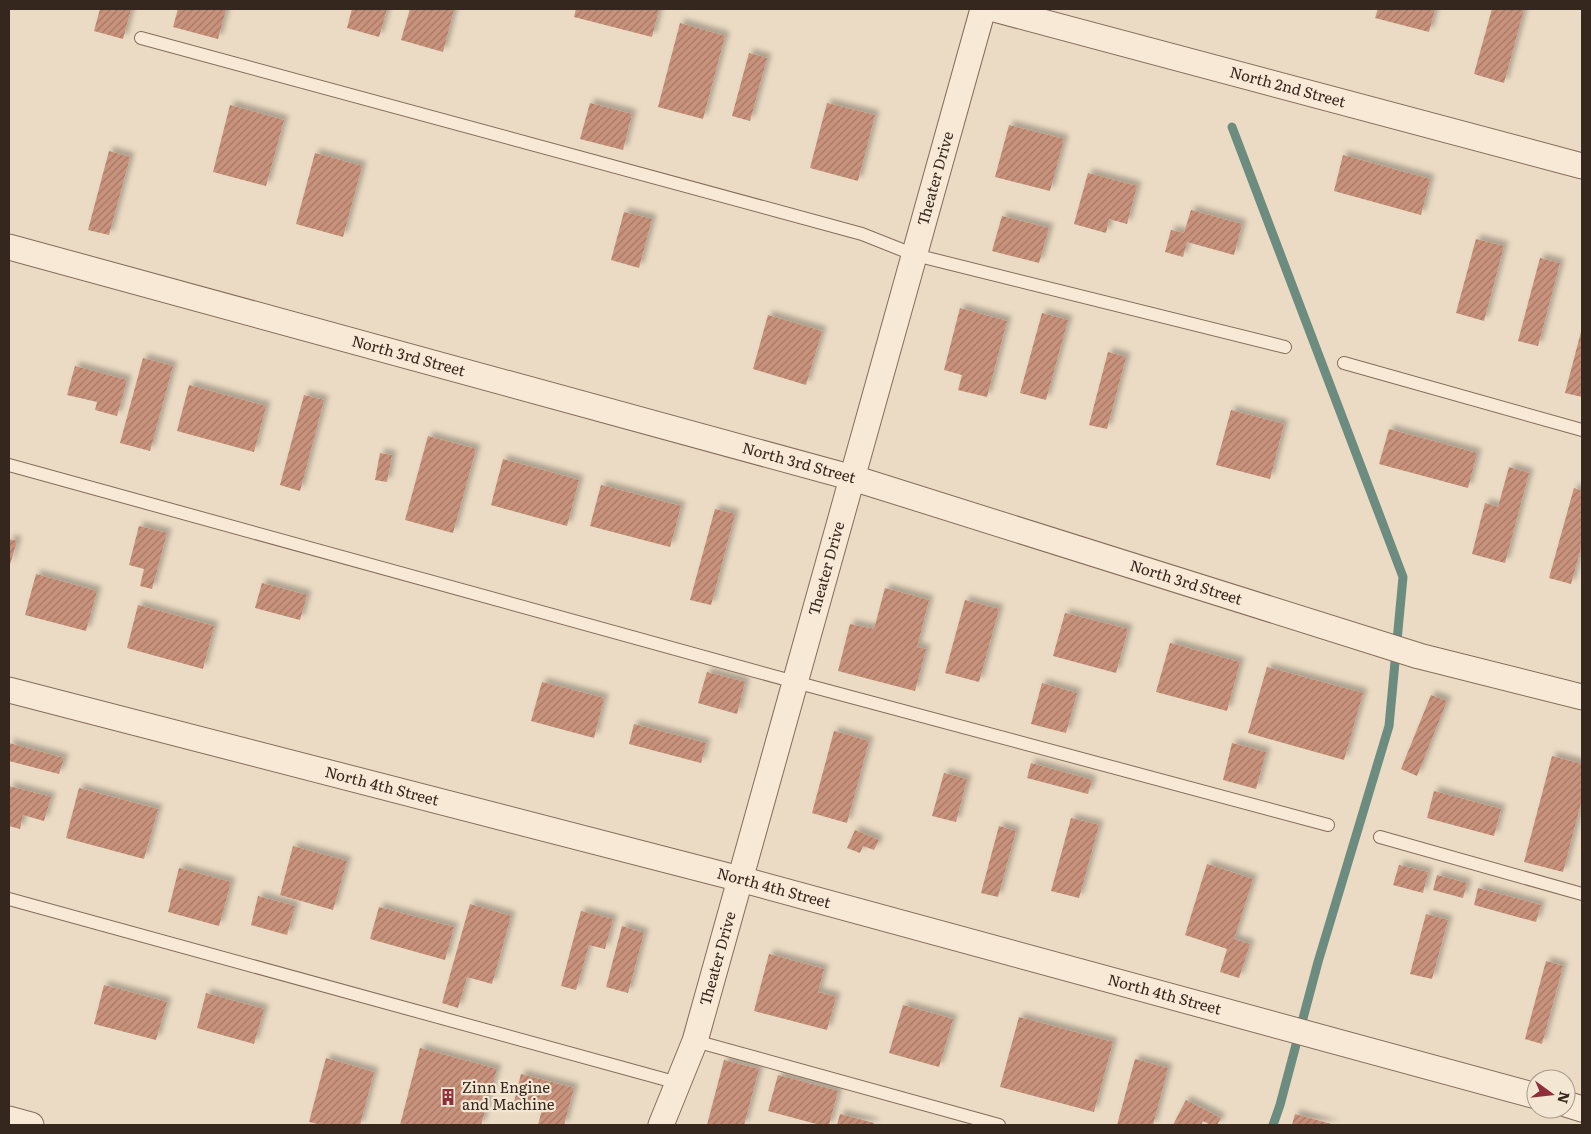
<svg xmlns="http://www.w3.org/2000/svg" width="1591" height="1134" viewBox="0 0 1591 1134" font-family="Literata,serif">
  <style>
    .lines { fill: none; stroke-linecap: round; stroke-linejoin: round }
    .stream { stroke: #6d8c80; stroke-width: 9 }
    .building { fill: url(#building-hatch); filter: url(#shadow) }
    .lane-casing { stroke: #856c5b; stroke-width: 14 }
    .street-casing { stroke: #856c5b; stroke-width: 27 }
    .lane { stroke: #f7e9d6; stroke-width: 12 }
    .street { stroke: #f7e9d6; stroke-width: 25 }
    .labels { text-anchor: middle; stroke-width: 4.5; stroke-linejoin: round; paint-order: stroke }
    .street-label { font-size: 15px; fill: #36271e; stroke: #f3e6d3 }
    .poi-label { font-size: 15px; fill: #36271e; stroke: #f3e6d3; text-anchor: start }
  </style>
  <defs>
    <pattern id="building-hatch" width="6" height="6" patternUnits="userSpaceOnUse" patternTransform="scale(1.25)"><rect width="6" height="6" fill="#c8927b"/><path d="M-1 1l2-2M0 6l6-6M5 7l2-2" fill="none" stroke="#a37764"/></pattern>
    <filter id="shadow"><feDropShadow dx="4.5" dy="-4.5" stdDeviation="2.5" flood-color="#0004"/></filter>
  </defs>
  <rect width="100%" height="100%" fill="#ebdbc4"/>
  <g class="lines">
    <path class="stream" d="M1232,127L1403,577L1389,726L1318,962L1280,1105L1273,1125"/>
  </g>
  <path class="building" d="M100,9H131L123,39L94,31Z
    M178,9H226L218,39L173,27Z
    M352,9H387L379,37L347,28Z
    M410,9H454L443,52L401,40Z
    M576,9H659L652,37L574,17Z
    M1378,9H1435L1429,32L1375,18Z
    M1492,9H1524L1504,83L1474,74Z
    M680,23L725,36L703,119L658,107Z
    M749,53L767,58L750,121L732,116Z
    M590,103L632,114L623,150L580,139Z
    M827,103L875,115L858,181L810,168Z
    M230,105L284,120L266,186L213,172Z
    M1009,125L1064,139L1050,191L995,177Z
    M109,151L130,157L109,235L88,230Z
    M315,153L362,166L343,237L296,224Z
    M1343,155L1430,179L1421,215L1334,191Z
    M1088,173L1137,186L1127,224L1109,219L1106,233L1074,224Z
    M1191,210L1242,224L1234,255L1187,242L1183,257L1165,252L1171,230L1184,233Z
    M624,212L652,219L639,268L611,260Z
    M1002,216L1049,228L1039,263L992,251Z
    M1476,239L1504,246L1484,321L1456,313Z
    M1540,258L1560,263L1538,346L1518,341Z
    M960,308L1007,321L987,397L958,390L962,375L944,370Z
    M1042,313L1068,320L1046,400L1020,393Z
    M768,315L822,331L806,385L753,369Z
    M1582,328V397L1565,393Z
    M1108,352L1126,357L1107,429L1089,425Z
    M143,358L173,366L150,451L120,443Z
    M75,366L127,380L117,416L95,410L97,402L67,395Z
    M189,385L266,406L254,452L177,431Z
    M304,395L324,400L300,491L280,485Z
    M1231,410L1284,424L1270,479L1216,465Z
    M1389,429L1477,453L1468,488L1379,464Z
    M428,436L476,449L453,533L405,520Z
    M380,453L392,455L387,482L375,480Z
    M503,459L579,480L567,526L491,505Z
    M1509,467L1529,473L1505,563L1472,554L1485,503L1498,507Z
    M601,485L681,506L670,547L590,526Z
    M1574,488L1582,491V544L1571,584L1549,578Z
    M715,509L735,514L711,605L690,600Z
    M139,526L167,533L152,589L140,586L144,569L129,565Z
    M9,539L17,541L9,568Z
    M36,574L97,591L86,631L25,615Z
    M262,583L307,595L300,620L255,608Z
    M885,588L929,600L917,647L926,649L915,691L838,671L850,624L874,629Z
    M965,600L999,609L979,682L945,673Z
    M138,605L214,626L203,669L127,648Z
    M1065,613L1128,629L1116,673L1053,656Z
    M1170,643L1240,662L1227,711L1156,692Z
    M1267,667L1363,693L1344,760L1248,733Z
    M707,672L745,682L737,714L698,703Z
    M542,682L604,698L594,738L531,721Z
    M1042,683L1077,693L1066,733L1031,724Z
    M1431,695L1447,701L1417,776L1401,769Z
    M634,724L706,743L701,763L629,744Z
    M834,731L869,741L847,823L812,813Z
    M9,743L64,758L59,774L9,761Z
    M1232,743L1266,752L1256,789L1223,780Z
    M1552,756L1582,764V799L1563,872L1524,862Z
    M1031,763L1092,780L1088,794L1027,778Z
    M944,773L967,779L956,822L932,816Z
    M9,786L51,797L44,821L23,815L20,829L9,826Z
    M79,788L158,809L144,859L66,838Z
    M1434,791L1501,809L1494,836L1427,818Z
    M1071,818L1099,825L1079,898L1051,891Z
    M999,826L1016,831L998,897L981,893Z
    M855,830L879,840L874,850L863,846L860,853L847,848Z
    M293,846L347,861L333,910L280,895Z
    M1207,864L1253,879L1234,939L1250,944L1239,978L1220,972L1227,949L1185,935Z
    M1399,865L1428,872L1423,893L1393,885Z
    M179,868L231,882L219,926L168,912Z
    M1437,875L1467,883L1463,898L1433,890Z
    M1478,888L1541,905L1536,922L1474,905Z
    M258,896L295,906L287,935L251,925Z
    M470,904L511,916L492,984L467,977L458,1008L442,1003Z
    M379,907L454,927L445,960L370,939Z
    M581,911L613,919L605,949L589,945L576,990L561,986Z
    M1426,914L1448,920L1432,979L1410,974Z
    M622,926L644,933L628,993L606,987Z
    M769,954L824,969L818,992L836,997L827,1030L754,1011Z
    M1546,961L1563,966L1542,1044L1525,1039Z
    M104,985L167,1002L156,1040L94,1024Z
    M206,993L264,1009L254,1044L197,1028Z
    M903,1005L953,1019L939,1067L889,1053Z
    M1019,1017L1113,1042L1094,1112L1000,1087Z
    M420,1048L497,1069L481,1125H400Z
    M326,1058L374,1072L360,1125H322L309,1122Z
    M1135,1059L1168,1068L1153,1125H1117Z
    M724,1060L759,1069L744,1125H707Z
    M521,1074L574,1088L564,1125H538L542,1110L514,1102Z
    M778,1075L838,1091L829,1125H820L768,1111Z
    M1186,1100L1221,1118L1217,1125H1211L1203,1121L1201,1125H1173Z
    M840,1114L874,1123L873,1125H837Z
    M1295,1114L1335,1125H1292Z"/>
  <g class="lines">
    <g class="lane-casing">
      <path id="lane" d="M141,38L862,234L915,255L1285,347
        M1344,363L1582,430
        M9,465L795,682L1328,825
        M1380,837L1582,894
        M9,899L678,1083
        M695,1041L999,1125"/>
    </g>
    <g class="street-casing">
      <g id="street">
        <path id="s1" d="M994,9L1582,166"/>
        <path id="s2" d="M9,247L853,478L1419,656L1582,697"/>
        <path id="s3" d="M9,690L740,879L1536,1096"/>
        <path d="M1566,1104L1582,1109"/>
        <path d="M9,1119L31,1125"/>
        <path id="s4" d="M661,1125L695,1041L983,9"/>
      </g>
    </g>
    <use href="#lane" class="lane"/>
    <use href="#street" class="street"/>
  </g>
  <defs>
    <g id="building-bare" transform="scale(1.35)"><path d="M-4-6H4V6H1V3H-1V6H-4ZM-2.5-4.3h1.7v1.8h-1.7ZM.8-4.3h1.7v1.8H.8ZM-2.5-1h1.7V.8h-1.7ZM.8-1h1.7V.8H.8Z" fill="#902f3c" stroke="#f3e6d3" stroke-width="2.5" paint-order="stroke"/></g>
  </defs>
  <g fill-rule="evenodd">
    <use href="#building-bare" x="448" y="1097"/>
  </g>
  <g class="labels">
    <g class="street-label">
      <text dy="5" stroke="none"><textPath href="#s1" startOffset="304">North 2nd Street</textPath></text>
      <text dy="5" stroke="none"><textPath href="#s4" startOffset="986">Theater Drive</textPath></text>
      <text dy="5" stroke="none"><textPath href="#s2" startOffset="414">North 3rd Street</textPath></text>
      <text dy="5" stroke="none"><textPath href="#s2" startOffset="819">North 3rd Street</textPath></text>
      <text dy="5" stroke="none"><textPath href="#s4" startOffset="581">Theater Drive</textPath></text>
      <text dy="5" stroke="none"><textPath href="#s2" startOffset="1224">North 3rd Street</textPath></text>
      <text dy="5" stroke="none"><textPath href="#s3" startOffset="385">North 4th Street</textPath></text>
      <text dy="5" stroke="none"><textPath href="#s3" startOffset="790">North 4th Street</textPath></text>
      <text dy="5" stroke="none"><textPath href="#s4" startOffset="176">Theater Drive</textPath></text>
      <text dy="5" stroke="none"><textPath href="#s3" startOffset="1195">North 4th Street</textPath></text>
    </g>
    <g class="poi-label">
      <text x="462" y="1093">Zinn Engine<tspan x="462" dy="17">and Machine</tspan></text>
    </g>
  </g>
  <rect width="1591" height="1134" fill="none" stroke="#36271e" stroke-width="20"/>
  <g transform="translate(1551 1094) rotate(105)"><circle r="24" fill="#f3e6d3" stroke="#a79a8b"/>
  <path d="M0-4L9 19L0 12L-9 19Z" fill="#902f3c"/>
  <text y="-8" font-size="14" font-weight="bold" text-anchor="middle" fill="#36271e">N</text>
  </g>
</svg>
